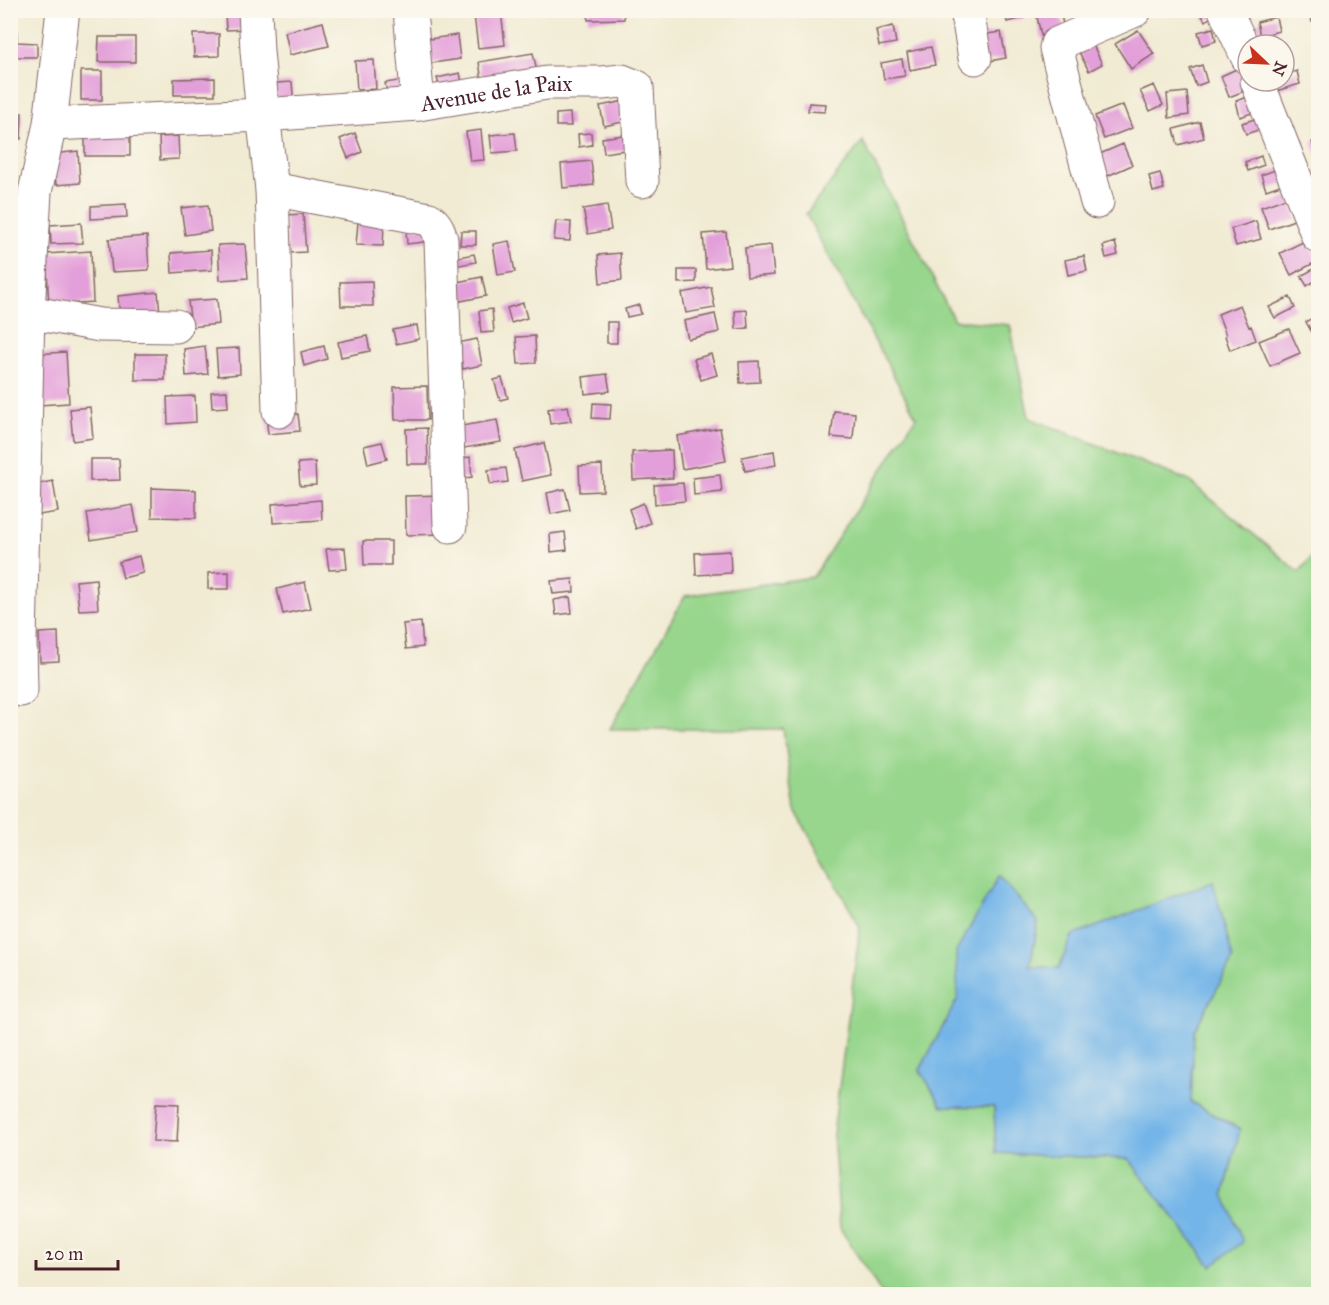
<svg xmlns="http://www.w3.org/2000/svg" width="1329" height="1305" viewBox="0 0 1329 1305" font-family="'IM FELL Great Primer',serif">
  <style>
    .green { fill: #97d68c; stroke: #707a5c; stroke-width: 1.5; fill-rule: evenodd }
    .water { fill: #73b5e8; stroke: #5e6a8a; stroke-width: 1.5 }
    .building { fill: #e39fd9 }
    .lines { fill: none; stroke-linecap: round; stroke-linejoin: round }
    .minor-casing { stroke: #846666; stroke-width: 35 }
    .minor { stroke: #fff; stroke-width: 33 }
    .labels { text-anchor: middle; stroke-width: 5; stroke-linejoin: round; paint-order: stroke }
    .street-label { font-size: 22px; fill: #4a1f2b; stroke: #fbf7ec }
  </style>
  <rect width="100%" height="100%" fill="#fbf7ec"/>
  <filter id="ink" filterUnits="userSpaceOnUse"><feTurbulence type="fractalNoise" baseFrequency=".0167" numOctaves="2"/><feDisplacementMap in="SourceGraphic" scale="12" xChannelSelector="R" yChannelSelector="G"/><feConvolveMatrix kernelMatrix="1 2 1 2 8 2 1 2 1" color-interpolation-filters="sRGB"/></filter>
  <filter id="wash" filterUnits="userSpaceOnUse"><feTurbulence type="fractalNoise" baseFrequency=".008" numOctaves="4" result="noise"/><feDisplacementMap in="SourceGraphic" scale="24" xChannelSelector="R" yChannelSelector="G"/><feGaussianBlur stdDeviation="1.35" result="paint"/><feColorMatrix in="noise" values="0 0 0 0 0 0 0 0 0 0 0 0 0 0 0 0 0 1.4 0 .05"/><feComposite in="paint" operator="in"/></filter>
  <g filter="url(#wash)">
    <rect width="100%" height="100%" fill="#f1ebd3"/>
    <path class="green" d="M863,141L954,320L1010,325L1029,418L1189,481L1299,572L1318,550V1294H882L840,1228L833,1134L860,927L795,810L783,729H610L685,596L813,577L916,417L806,214ZM999,876L1038,922L1030,967L1059,968L1072,936L1233,959L1194,1031L1191,1102L1240,1129L1224,1194L1211,1266L1129,1159L996,1153L994,1107L942,1106L920,1070L958,998Z"/>
    <path class="water" d="M999,876L1038,922L1030,967L1059,968L1072,936L1213,881L1233,959L1194,1031L1191,1102L1240,1129L1224,1194L1243,1242L1211,1266L1129,1159L996,1153L994,1107L942,1106L920,1070L958,998L956,952Z"/>
    <g id="blocks">
      <path class="building" d="M588,10H623L624,19L588,20Z
        M877,10H891L892,13L878,16Z
        M1004,10H1022L1024,18L1007,22Z
        M1048,10H1060L1065,34L1042,39L1036,13Z
        M1199,10H1218L1219,13L1205,21Z
        M1309,10H1318V20L1312,22Z
        M248,11L249,29L226,30L225,13Z
        M501,11L505,45L478,48L474,15Z
        M1276,17L1279,31L1260,36L1257,22Z
        M323,22L329,46L290,55L285,32Z
        M893,26L896,43L879,46L876,30Z
        M1213,28L1216,41L1202,45L1198,32Z
        M10,29H17V42L37,43V57H10Z
        M1138,30L1154,54L1131,69L1115,44Z
        M1001,32L1006,58L984,62L980,35Z
        M193,34H219V56L194,57Z
        M457,35L460,59L426,64L423,40Z
        M99,37H135V62H98Z
        M1093,45L1102,64L1089,71L1079,52Z
        M931,47L935,65L910,70L907,52Z
        M533,53L537,72L482,81L479,62Z
        M902,59L905,76L884,79L881,63Z
        M374,60L376,89L357,90L355,61Z
        M1202,65L1207,82L1196,86L1190,69Z
        M1243,66L1252,88L1229,97L1221,76Z
        M81,71H102V100H81Z
        M1297,71L1300,84L1276,91L1273,81H1284V75Z
        M460,73L463,87L441,93L437,78Z
        M215,78V95H174V79Z
        M404,80L406,93L388,96L385,83Z
        M292,82L294,106L268,108L276,83Z
        M1154,85L1163,105L1150,111L1140,91Z
        M1187,92L1189,115L1169,118L1167,94Z
        M1254,95L1258,111L1240,117L1236,101Z
        M629,100L632,120L604,126L600,106Z
        M809,103L826,104L825,112L808,111Z
        M1123,105L1132,128L1104,139L1095,116Z
        M10,113H22L21,139H10Z
        M570,113L571,126H556V114Z
        M1261,117L1264,128L1246,134L1242,123Z
        M1200,122L1204,138L1178,145L1174,129Z
        M85,130H130V156H85Z
        M481,130L484,160L470,161L466,132Z
        M355,133L362,152L348,158L340,139Z
        M515,133L517,151L492,153L490,135Z
        M591,133L592,145L579,147L578,134Z
        M630,134L632,149L604,153L602,138Z
        M178,136L179,159L160,160L159,137Z
        M1318,139V157L1312,142Z
        M1123,144L1132,165L1103,178L1093,157Z
        M78,151L80,183L56,185L54,154Z
        M1261,156L1264,165L1248,171L1245,162Z
        M591,161L594,185L563,188L561,164Z
        M1284,167L1289,182L1266,190L1261,175Z
        M1160,173L1164,189L1153,192L1149,176Z
        M1289,197L1297,219L1269,229L1261,207Z
        M126,204L127,217L91,219V206Z
        M208,205L211,231L185,235L181,208Z
        M607,205L611,230L588,234L583,209Z
        M303,214L306,252L288,253L285,215Z
        M556,221L571,222L570,241L554,240Z
        M1256,221L1261,239L1236,246L1231,229Z
        M358,222L384,224L383,246L356,245Z
        M81,223L83,243L51,244L50,225Z
        M431,225L432,241L407,244L406,228Z
        M461,231H476V245H460Z
        M726,232L730,266L706,269L703,234Z
        M147,236L149,270L112,272L109,239Z
        M1307,240L1318,261L1291,275L1280,253Z
        M509,241L515,272L498,275L493,244Z
        M1115,242L1118,255L1106,258L1103,246Z
        M245,244L248,278L220,280L218,245Z
        M771,245L774,275L747,277L745,248Z
        M211,250L212,270L172,273L171,253Z
        M91,251L93,302L49,305L46,254Z
        M620,253L622,280L600,283L598,255Z
        M474,254L476,262L455,266L453,258Z
        M1084,256L1087,271L1068,275L1065,260Z
        M1317,267L1318,270V279L1307,286L1301,276Z
        M678,270H696V282L678,283Z
        M482,277L486,296L451,303L447,284Z
        M372,281L373,306H341L340,282Z
        M711,287L715,308L686,313L682,293Z
        M158,292L160,314L120,318L118,296Z
        M1290,297L1295,308L1275,318L1269,307Z
        M217,299L219,324L191,327L188,301Z
        M523,303L527,318L511,323L507,308Z
        M639,305L641,314L627,317L625,309Z
        M1240,305L1249,327L1251,326L1256,340L1230,350L1225,336L1226,335L1218,314Z
        M492,309L494,332L481,333L479,311Z
        M747,310L748,328L736,329L735,311Z
        M715,314L719,332L688,339L684,321Z
        M1318,314V333L1314,336L1306,322Z
        M607,322H617V343H607Z
        M417,325L419,339L396,344L393,330Z
        M1289,329L1300,353L1270,366L1259,341Z
        M367,336L370,351L341,357L338,342Z
        M535,336L536,363L518,364L516,337Z
        M477,339L482,365L463,369L458,343Z
        M205,346L208,374L186,376L184,349Z
        M324,346L327,359L304,366L301,352Z
        M239,348L240,374L218,376L216,349Z
        M66,352L69,403L39,405L36,354Z
        M135,354H165V380H135Z
        M711,354L717,375L701,380L694,359Z
        M759,361L760,382L740,383L739,362Z
        M607,374L610,391L585,394L583,377Z
        M502,378L508,398L500,400L494,380Z
        M427,386L428,420H395L394,387Z
        M227,391L228,407L212,408L211,392Z
        M195,396L196,422L168,424L167,397Z
        M593,403L611,404L610,419L592,418Z
        M568,406L571,421L550,424L548,409Z
        M90,407L93,438L73,441L70,409Z
        M834,411L855,413L853,439L831,437Z
        M298,414L300,431L268,434L266,416Z
        M497,420L501,442L458,449L455,427Z
        M427,428L428,464H407L406,429Z
        M720,428L726,461L682,469L677,436Z
        M382,442L387,459L368,464L364,446Z
        M544,443L551,475L522,481L515,450Z
        M672,450L673,478L633,480L632,452Z
        M774,451L776,465L745,471L742,457Z
        M470,457L472,477L459,479L456,459Z
        M90,459H119L120,480L90,481Z
        M315,462L316,485L300,486L298,463Z
        M602,465L603,491L580,492L579,466Z
        M506,468L508,482L490,484L488,470Z
        M720,475L722,492L694,495L693,478Z
        M53,481L58,512L39,515L34,485Z
        M683,483L685,501L655,504L654,485Z
        M152,488L196,490V518L152,517Z
        M565,489L570,510L551,514L547,493Z
        M445,495V534L406,535L405,496Z
        M321,500L322,520L273,523L272,504Z
        M643,503L650,523L636,529L629,509Z
        M133,505L138,532L91,540L87,513Z
        M565,532L567,550L551,552L550,534Z
        M363,541H391V565H364Z
        M345,548L347,569L329,570L326,549Z
        M730,551L731,573L696,575L695,553Z
        M139,556L143,573L123,578L119,562Z
        M229,572V589H208V573Z
        M96,579L98,609L79,610L76,581Z
        M573,579L574,592L553,594L551,581Z
        M305,582L311,608L283,614L277,589Z
        M570,597L572,613L556,615L554,600Z
        M421,622L423,647L406,649L403,624Z
        M58,632L59,661L40,662L39,633Z
        M156,1103L179,1104L177,1142L153,1141Z"/>
    </g>
  </g>
  <g filter="url(#ink)">
    <use href="#blocks" fill-opacity="0" stroke="#846666" stroke-width="1.5"/>
    <g class="lines">
      <g class="minor-casing">
        <g id="minor">
          <path d="M255,10L257,51L263,115L272,189L279,411"/>
          <path d="M410,10L418,104"/>
          <path d="M967,10L975,58"/>
          <path d="M1225,10L1248,58"/>
          <path d="M1257,81L1318,236"/>
          <path id="s1" d="M50,124L263,115L418,104L547,83H602L622,81L637,87L642,181"/>
          <path d="M272,189L429,219C437,225 439,231 441,240L450,526"/>
          <path d="M1097,202L1056,48L1057,44L1135,10"/>
          <path d="M28,312L100,325L176,326"/>
          <path d="M21,690L20,640L28,312L35,192L50,124L63,10"/>
        </g>
      </g>
      <use href="#minor" class="minor"/>
    </g>
  </g>
  <g class="labels">
    <g class="street-label">
      <text dy="8" stroke="none"><textPath href="#s1" startOffset="448">Avenue de la Paix</textPath></text>
    </g>
  </g>
  <rect width="1329" height="1305" fill="none" stroke="#fbf7ec" stroke-width="36"/>
  <g transform="translate(1266 63) rotate(113)"><circle r="28" fill="#fbf7ec" stroke="#b4a19f" stroke-width="1.5"/>
  <path d="M0-4.5L10 22L0 15L-10 22Z" fill="#c8321e"/>
  <text y="-9" font-size="16" font-weight="bold" text-anchor="middle" fill="#4a1f2b">N</text>
  </g>
  <path d="M36 1260v9h82v-9" fill="none" stroke="#4a1f2b" stroke-width="3"/>
  <text x="45" y="1260" font-size="18" fill="#4a1f2b" stroke="#fbf7ec" stroke-width="4.5" paint-order="stroke">20 m</text>
</svg>
